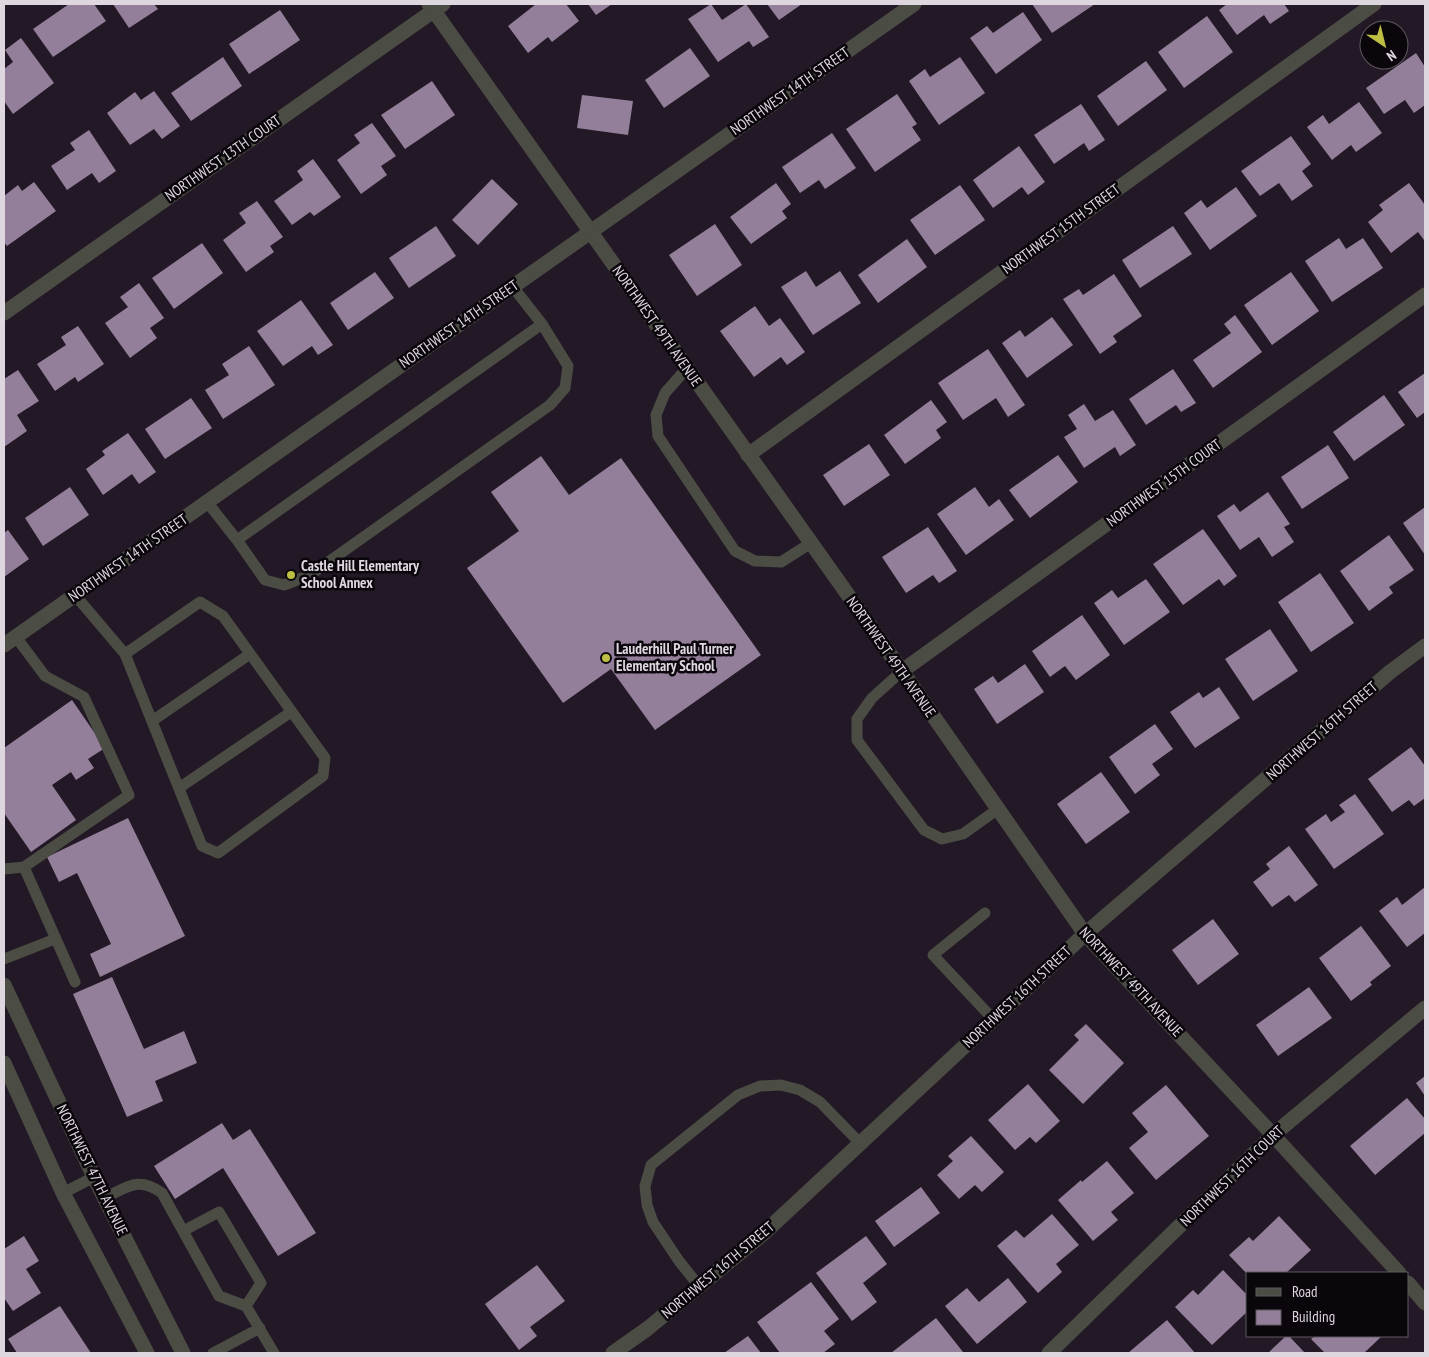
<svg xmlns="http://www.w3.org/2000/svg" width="1429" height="1357" viewBox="0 0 1429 1357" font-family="'PT Sans Narrow',sans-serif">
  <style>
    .building { fill: #947f9a }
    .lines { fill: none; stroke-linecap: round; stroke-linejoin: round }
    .service { stroke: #4b4c44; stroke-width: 11 }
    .minor { stroke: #4b4c44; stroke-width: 15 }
    .tertiary { stroke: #4b4c44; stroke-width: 15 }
    .poi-dot { fill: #bdbf43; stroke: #0a060b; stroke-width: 2 }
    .labels { text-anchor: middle; stroke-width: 5; stroke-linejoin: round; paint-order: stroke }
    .street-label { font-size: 15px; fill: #ded7e0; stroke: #0a060b }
    .poi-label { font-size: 15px; font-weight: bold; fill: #ded7e0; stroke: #0a060b; text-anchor: start }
  </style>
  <rect width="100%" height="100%" fill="#231926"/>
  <path class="building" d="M69,4H94L106,21L53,57L33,29Z
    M113,4H154L158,9L129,28Z
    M536,4H566L579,21L552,42L548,37L528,53L508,26Z
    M588,4H612L596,15Z
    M711,4L722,20L746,4L769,37L753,47L749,41L718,62L688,19Z
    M767,4H802L779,20Z
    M1032,4H1095L1052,33Z
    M1227,4H1284L1289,11L1270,24L1264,15L1237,35L1219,10Z
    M280,10L300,40L249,74L229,44Z
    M1023,12L1042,40L996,74L970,38L987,26L993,33Z
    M1207,16L1233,52L1184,88L1158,52Z
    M21,38L54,83L13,114L4,101V69L13,62L5,50Z
    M690,48L710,76L664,108L645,80Z
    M1416,53L1425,67V105L1414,113L1405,100L1384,114L1366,88Z
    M223,57L242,86L191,121L171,93Z
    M960,57L985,93L939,125L909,81L925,69L930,77Z
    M1146,61L1167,90L1118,126L1097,96Z
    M432,81L455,115L405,149L381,115Z
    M154,91L180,126L162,139L154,129L130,145L107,113L135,92L141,100Z
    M897,94L917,124L912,127L921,140L875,172L846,129Z
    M582,95L633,101L628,135L577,128Z
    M1359,102L1382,133L1356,152L1351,145L1332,160L1307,127L1323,115L1329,124Z
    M1081,104L1105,140L1089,151L1084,143L1054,164L1034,135Z
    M372,123L396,156L381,166L387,175L361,194L337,160L360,143L354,135Z
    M89,130L116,171L99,183L92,173L67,190L51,166L75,150L70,143Z
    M832,133L856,168L825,189L819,180L800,193L782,167Z
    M1291,136L1311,164L1302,171L1313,186L1292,201L1279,183L1260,196L1241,171Z
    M1019,146L1045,182L1028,195L1022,187L993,208L973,180Z
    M313,159L341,197L314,216L310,212L292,225L274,201L303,180L297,171Z
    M492,179L518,204L478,245L452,220Z
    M34,182L56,211L7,246L4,242V196L18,185L22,191Z
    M776,183L791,204L782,211L787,218L751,244L730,217Z
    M1409,183L1425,205V239L1424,240L1418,232L1391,253L1368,222L1383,210L1379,205Z
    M960,185L985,220L935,255L910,220Z
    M1236,187L1257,216L1210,250L1184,213L1201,200L1207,208Z
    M257,201L283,237L270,246L274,252L246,272L223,240L246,223L239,213Z
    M715,224L742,265L697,296L669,255Z
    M436,226L456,256L409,288L389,258Z
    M1173,226L1192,254L1140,288L1122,260Z
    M1339,238L1346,249L1363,238L1383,268L1332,302L1305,261Z
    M907,239L927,267L878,303L858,275Z
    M202,243L223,273L174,309L152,278Z
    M806,271L816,287L840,271L861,303L813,335L781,287Z
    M375,272L394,298L348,330L330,303Z
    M1291,272L1319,311L1272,345L1244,305Z
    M1114,274L1142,316L1113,336L1117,342L1100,354L1063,299L1079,289L1083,295Z
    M139,283L164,318L150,328L157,338L130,358L105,323L128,307L120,297Z
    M301,300L333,345L318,355L312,346L283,366L257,331Z
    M755,306L769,326L780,318L805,352L787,365L781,357L754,377L720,331Z
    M1235,315L1262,352L1213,388L1193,360L1231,333L1224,324Z
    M1052,317L1073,345L1027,378L1002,343L1020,330L1025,337Z
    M78,326L104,364L78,382L75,377L55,391L37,364L66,345L61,337Z
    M249,346L275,385L223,419L205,390L229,375L222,364Z
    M988,349L1025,405L1008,417L996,398L963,420L938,383Z
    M1173,369L1196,403L1181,412L1176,405L1146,425L1129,399Z
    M18,370L39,401L17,415L27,431L4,447V379Z
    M1425,373V412L1417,418L1398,392Z
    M1384,395L1405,425L1354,461L1333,432Z
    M191,398L212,428L165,459L145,429Z
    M931,400L947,422L936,430L941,438L905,464L884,435Z
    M1084,404L1095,421L1113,410L1136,445L1120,456L1115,447L1084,468L1064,437L1077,429L1068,415Z
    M128,433L156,472L139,484L132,474L103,495L86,469L105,455L102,451Z
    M869,444L890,475L844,506L823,475Z
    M1328,445L1349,478L1302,509L1281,477Z
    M1058,455L1078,482L1030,518L1009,490Z
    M541,456L569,495L621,458L761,655L655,730L611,669L563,703L467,568L519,531L491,492Z
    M70,487L89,515L43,546L25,518Z
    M975,487L989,507L999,499L1014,520L966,555L937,514Z
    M1268,492L1290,524L1284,527L1294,542L1272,557L1259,537L1240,550L1217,516L1234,504L1240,512Z
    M1425,507V555L1403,523Z
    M928,527L957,571L939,583L933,575L906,593L882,557Z
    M1203,529L1237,576L1224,586L1219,579L1183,605L1153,564Z
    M8,530L29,559L4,577V533Z
    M1389,535L1414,570L1389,587L1393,593L1369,611L1340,571Z
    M1320,573L1354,623L1311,652L1278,602Z
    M1146,579L1170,612L1124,645L1094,603L1112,590L1118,598Z
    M1082,615L1110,655L1076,680L1065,666L1050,677L1032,651Z
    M1270,629L1298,671L1253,701L1225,659Z
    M1025,664L1044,692L997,724L974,689L993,676L998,683Z
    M1219,687L1240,718L1195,748L1170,712L1199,692L1203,698Z
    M72,700L105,748L88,759L94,768L76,780L71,772L52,785L76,820L31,852L4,813V748Z
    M1155,724L1173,749L1152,764L1160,775L1135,794L1109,757Z
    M1411,747L1425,766V798L1414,806L1409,800L1392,812L1368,779Z
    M1101,772L1130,812L1086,844L1057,804Z
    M1355,794L1384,834L1334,869L1305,829L1326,814L1331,822L1345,812L1339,805Z
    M128,818L185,936L100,977L90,954L111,944L77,873L59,882L47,857Z
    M1289,846L1318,885L1295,902L1289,895L1272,907L1253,882L1270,869L1266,864Z
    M1425,887V933L1407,947L1379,911L1397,897L1402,905Z
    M1213,919L1239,954L1198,985L1172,950Z
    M1361,926L1391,966L1370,982L1372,985L1351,1001L1319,958Z
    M112,977L144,1049L184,1031L197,1063L155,1081L163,1101L127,1117L73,994Z
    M1309,987L1332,1018L1278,1056L1256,1025Z
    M1086,1024L1124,1063L1083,1104L1049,1070L1079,1040L1074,1035Z
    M1425,1076V1096L1416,1083Z
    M1028,1084L1060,1121L1036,1143L1030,1137L1015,1150L988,1120Z
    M1166,1085L1209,1136L1156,1180L1129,1148L1148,1132L1132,1113Z
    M1407,1098L1425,1119V1133L1375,1175L1350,1146Z
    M222,1123L233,1140L250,1129L316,1233L278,1256L223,1168L175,1199L154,1166Z
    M971,1136L1004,1172L982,1192L975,1185L959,1199L937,1175L953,1161L948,1156Z
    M1107,1161L1134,1193L1111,1212L1118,1220L1093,1241L1058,1200L1081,1180L1082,1182Z
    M921,1187L940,1213L894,1247L875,1221Z
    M1052,1214L1079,1245L1056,1264L1062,1272L1038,1293L997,1246L1016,1230L1024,1238Z
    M1279,1216L1311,1250L1286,1273H1248V1275L1229,1255L1249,1237L1253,1241Z
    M24,1236L39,1261L26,1269L41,1293L13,1311L4,1298V1249Z
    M866,1236L887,1264L863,1283L877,1302L852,1321L816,1273Z
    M537,1265L565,1301L530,1327L537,1336L519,1350L485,1304Z
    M1223,1270L1248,1296V1311L1212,1345L1175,1307L1193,1290L1198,1295Z
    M1008,1278L1027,1302L977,1344L945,1306L967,1288L979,1302Z
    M811,1282L839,1319L824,1331L835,1344L823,1353H780L757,1322Z
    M60,1306L91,1353H17L8,1339Z
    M936,1318L963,1352L961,1353H891Z
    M1167,1320L1195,1353H1128Z
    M748,1336L761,1353H724Z
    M1286,1336H1289L1305,1353H1268Z
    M1315,1336H1382L1364,1353H1325L1311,1339Z"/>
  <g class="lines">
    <path class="service" d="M513,287L542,324L568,366L565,388L550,405L310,575L284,585L265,580L237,540L542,324
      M687,368L665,393L656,415L658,436L735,551L755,561L781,562L811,543
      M207,502L237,540
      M75,595L125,654L202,846L218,853L323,776L325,758L223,616L200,602L125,654
      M16,637L45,676L84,697L129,795L24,867L75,982
      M902,671L872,698L857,719V740L924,830L942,839L963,834L998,809
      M152,721L250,654
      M179,788L291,712
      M4,869L24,867
      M985,913L933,955L993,1019
      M4,959L55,939
      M63,1193L94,1177
      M104,1198C128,1187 138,1176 162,1193L219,1296L246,1306
      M183,1231L219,1212L261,1283L246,1306L274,1353
      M699,1286L679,1261L653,1222L647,1205L645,1186L651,1165L738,1095L760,1086L781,1085L800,1090L820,1102L860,1143
      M213,1353L260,1328"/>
    <path class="minor" d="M4,313L443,4
      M748,455L1374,4
      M4,645L914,4
      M902,671L1425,295
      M1085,934L1390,672L1425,646
      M1049,1353L1273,1135L1425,1008"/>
    <path class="tertiary" d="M429,4L902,671L1085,934L1273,1135L1399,1273
      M4,985L94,1177L183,1353
      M4,1063L63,1193L147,1353
      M1408,1283L1425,1303
      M613,1353L647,1329L764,1233L1085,934"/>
  </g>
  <g class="poi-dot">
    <circle cx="291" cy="575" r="5"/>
    <circle cx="606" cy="658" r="5"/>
  </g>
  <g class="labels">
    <g class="street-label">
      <text transform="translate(790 91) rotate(-35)" y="5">NORTHWEST 14TH STREET</text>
      <text transform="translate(223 158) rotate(-35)" y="5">NORTHWEST 13TH COURT</text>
      <text transform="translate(1061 229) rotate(-36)" y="5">NORTHWEST 15TH STREET</text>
      <text transform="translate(459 324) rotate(-35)" y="5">NORTHWEST 14TH STREET</text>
      <text transform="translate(657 326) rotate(55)" y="5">NORTHWEST 49TH AVENUE</text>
      <text transform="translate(1164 483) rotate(-36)" y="5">NORTHWEST 15TH COURT</text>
      <text transform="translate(128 558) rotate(-35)" y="5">NORTHWEST 14TH STREET</text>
      <text transform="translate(891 657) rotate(55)" y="5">NORTHWEST 49TH AVENUE</text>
      <text transform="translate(1322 731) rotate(-41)" y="5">NORTHWEST 16TH STREET</text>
      <text transform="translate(1131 982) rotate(47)" y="5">NORTHWEST 49TH AVENUE</text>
      <text transform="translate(1017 997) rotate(-43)" y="5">NORTHWEST 16TH STREET</text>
      <text transform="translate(92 1170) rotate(64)" y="5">NORTHWEST 47TH AVENUE</text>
      <text transform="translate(1232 1176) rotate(-44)" y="5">NORTHWEST 16TH COURT</text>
      <text transform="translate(718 1270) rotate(-40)" y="5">NORTHWEST 16TH STREET</text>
    </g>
    <g class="poi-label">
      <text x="301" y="571">Castle Hill Elementary<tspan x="301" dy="17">School Annex</tspan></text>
      <text x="616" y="654">Lauderhill Paul Turner<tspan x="616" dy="17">Elementary School</tspan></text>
    </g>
  </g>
  <rect width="1429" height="1357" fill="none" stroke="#ded7e0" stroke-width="10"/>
  <rect x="1246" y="1272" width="162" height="65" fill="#0a060b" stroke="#5f5a60"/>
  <rect x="1256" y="1288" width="25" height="8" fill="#4b4c44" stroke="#5f5a60"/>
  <text x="1292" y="1297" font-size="15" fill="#ded7e0">Road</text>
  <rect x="1256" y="1310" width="25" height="15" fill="#947f9a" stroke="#5f5a60"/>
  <text x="1292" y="1322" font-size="15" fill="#ded7e0">Building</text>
  <g transform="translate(1384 45) rotate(145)"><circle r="24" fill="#0a060b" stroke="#5f5a60"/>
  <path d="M0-4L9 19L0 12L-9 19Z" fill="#bdbf43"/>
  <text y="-8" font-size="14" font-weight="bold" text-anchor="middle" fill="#ded7e0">N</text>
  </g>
</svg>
